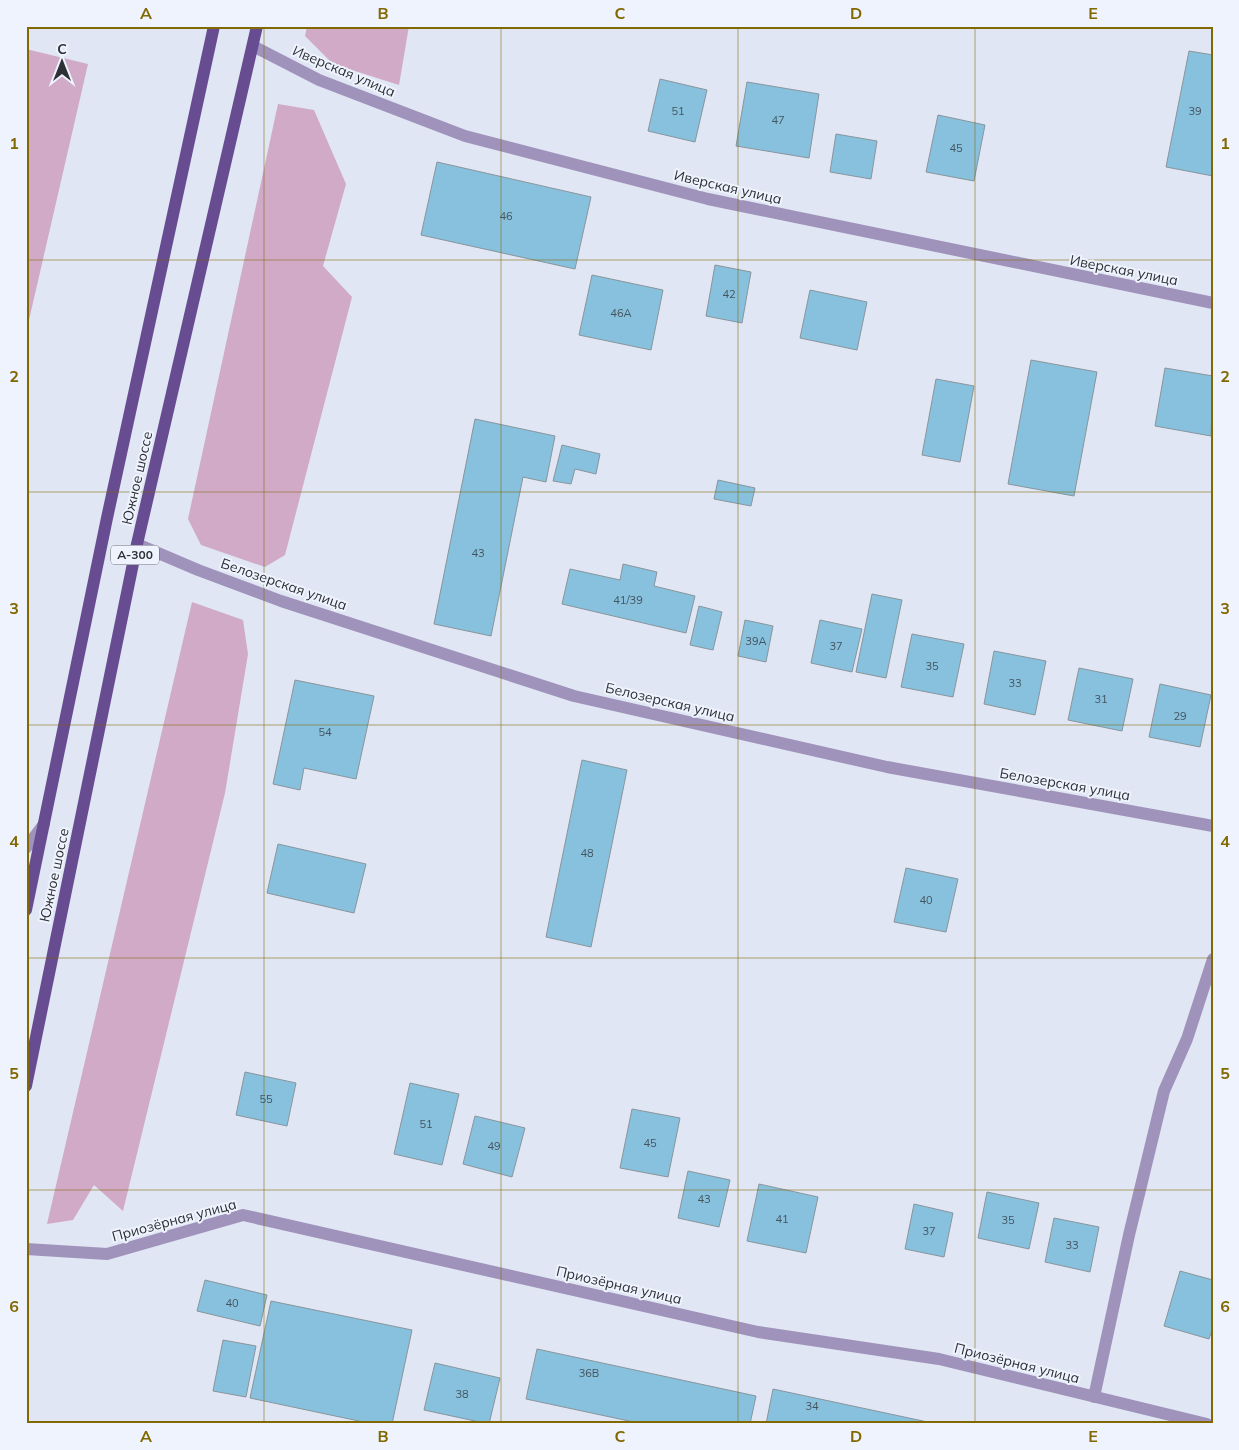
<svg xmlns="http://www.w3.org/2000/svg" width="1239" height="1450" viewBox="0 0 1239 1450" font-family="Mulish,sans-serif">
  <style>
    .green { fill: #d0aac7 }
    .building { fill: #88c1dd; stroke: #88959c }
    .lines { fill: none; stroke-linecap: round; stroke-linejoin: round }
    .minor { stroke: #a093bb; stroke-width: 12 }
    .major { stroke: #674c92; stroke-width: 12 }
    .grid { fill: none; stroke: #826800; stroke-width: 1; stroke-opacity: 0.55 }
    .labels { text-anchor: middle; stroke-width: 4; stroke-linejoin: round; paint-order: stroke }
    .number-label { font-size: 11px; fill: #44545f }
    .shield { fill: #eef3fe; stroke: #676a71; stroke-width: 1 }
    .shield-label { font-size: 12px; font-weight: bold; fill: #2d3035 }
    .street-label { font-size: 14px; fill: #2d3035; stroke: #eef3fe }
    .neatline { fill: none; stroke: #826800; stroke-width: 2 }
    .grid-label { font-size: 16px; text-anchor: middle; font-weight: bold; fill: #826800 }
  </style>
  <rect width="100%" height="100%" fill="#e0e6f3"/>
  <path class="green" d="M307,26H409L399,85L333,64L305,36Z
    M26,49L88,64L26,333Z
    M278,104L314,110L346,184L323,266L352,297L285,555L265,567L201,545L188,519Z
    M192,602L243,620L248,654L225,793L123,1211L94,1185L73,1220L47,1224Z"/>
  <path class="building" d="M1189,51L1213,55V176L1166,167Z
    M660,79L707,90L695,142L648,131Z
    M747,82L819,94L809,158L736,146Z
    M938,115L985,125L974,181L926,172Z
    M836,134L877,141L871,179L830,172Z
    M437,162L591,197L575,269L421,235Z
    M715,265L751,272L742,323L706,316Z
    M592,275L663,290L651,350L579,335Z
    M810,290L867,302L857,350L800,338Z
    M1031,360L1097,372L1074,496L1008,484Z
    M1165,368L1213,376L1211,436L1155,426Z
    M936,379L974,386L960,462L922,455Z
    M475,419L555,436L546,482L523,477L491,636L434,624Z
    M562,445L600,454L596,474L575,469L571,484L553,481Z
    M718,480L755,488L751,506L714,499Z
    M623,564L657,572L654,586L695,596L686,633L562,604L570,569L620,580Z
    M872,594L902,600L886,678L856,672Z
    M699,606L722,612L713,650L690,645Z
    M745,620L773,626L766,662L738,656Z
    M820,620L862,629L852,672L811,663Z
    M912,634L964,644L953,697L901,687Z
    M994,651L1046,661L1035,715L984,704Z
    M1079,668L1133,679L1122,731L1068,720Z
    M295,680L374,696L356,779L304,768L300,790L273,784Z
    M1160,684L1211,695L1200,747L1149,737Z
    M582,760L627,770L591,947L546,937Z
    M278,844L366,864L354,913L267,893Z
    M906,868L958,879L946,932L894,922Z
    M245,1072L296,1083L287,1126L236,1115Z
    M410,1083L459,1094L442,1165L394,1154Z
    M632,1109L680,1118L668,1177L620,1168Z
    M475,1116L525,1128L512,1177L463,1164Z
    M688,1171L730,1180L719,1227L678,1218Z
    M759,1184L818,1197L806,1253L747,1241Z
    M987,1192L1039,1203L1029,1249L978,1238Z
    M914,1204L953,1213L944,1257L905,1249Z
    M1054,1218L1099,1227L1090,1272L1045,1262Z
    M1180,1271L1213,1280V1327L1209,1339L1164,1326Z
    M205,1280L267,1295L260,1326L197,1311Z
    M271,1301L412,1330L392,1424H373L250,1398Z
    M223,1340L256,1346L246,1397L213,1391Z
    M537,1349L756,1396L750,1424H643L526,1399Z
    M435,1363L500,1378L489,1424L424,1410Z
    M773,1389L937,1424H766Z"/>
  <g class="lines">
    <path class="minor" d="M253,46L319,80L465,136L708,199L1213,303
      M137,544L198,570L281,601L574,696L887,767L1213,826
      M26,848L44,824
      M26,1249L107,1254L243,1215L758,1332L939,1359L1207,1424
      M1094,1397L1129,1235L1164,1091L1187,1039L1213,959"/>
    <path class="major" d="M26,910L107,518L214,26
      M26,1086L137,544L257,26"/>
  </g>
  <path class="grid" d="M264,26V1424M501,26V1424M738,26V1424M975,26V1424M26,260H1213M26,492H1213M26,725H1213M26,958H1213M26,1190H1213"/>
  <g class="labels">
    <g class="number-label">
      <text x="678" y="115">51</text>
      <text x="1195" y="115">39</text>
      <text x="778" y="124">47</text>
      <text x="956" y="152">45</text>
      <text x="506" y="220">46</text>
      <text x="729" y="298">42</text>
      <text x="621" y="317">46А</text>
      <text x="478" y="557">43</text>
      <text x="628" y="604">41/39</text>
      <text x="756" y="645">39А</text>
      <text x="836" y="650">37</text>
      <text x="932" y="670">35</text>
      <text x="1015" y="687">33</text>
      <text x="1101" y="703">31</text>
      <text x="1180" y="720">29</text>
      <text x="325" y="736">54</text>
      <text x="587" y="857">48</text>
      <text x="926" y="904">40</text>
      <text x="266" y="1103">55</text>
      <text x="426" y="1128">51</text>
      <text x="650" y="1147">45</text>
      <text x="494" y="1150">49</text>
      <text x="704" y="1203">43</text>
      <text x="782" y="1223">41</text>
      <text x="1008" y="1224">35</text>
      <text x="929" y="1235">37</text>
      <text x="1072" y="1249">33</text>
      <text x="232" y="1307">40</text>
      <text x="589" y="1377">36В</text>
      <text x="462" y="1398">38</text>
      <text x="812" y="1410">34</text>
    </g>
    <rect class="shield" x="111" y="545.5" width="48" height="19" rx="4"/>
    <g class="shield-label">
      <text x="135" y="559">А-300</text>
    </g>
    <g class="street-label">
      <text transform="translate(344 71) rotate(23)" y="5">Иверская улица</text>
      <text transform="translate(728 187) rotate(13)" y="5">Иверская улица</text>
      <text transform="translate(1124 270) rotate(11)" y="5">Иверская улица</text>
      <text transform="translate(137 478) rotate(-77)" y="5">Южное шоссе</text>
      <text transform="translate(284 584) rotate(19)" y="5">Белозерская улица</text>
      <text transform="translate(670 702) rotate(13)" y="5">Белозерская улица</text>
      <text transform="translate(1065 784) rotate(10)" y="5">Белозерская улица</text>
      <text transform="translate(54 875) rotate(-78)" y="5">Южное шоссе</text>
      <text transform="translate(174 1220) rotate(-15)" y="5">Приозёрная улица</text>
      <text transform="translate(619 1285) rotate(13)" y="5">Приозёрная улица</text>
      <text transform="translate(1017 1363) rotate(14)" y="5">Приозёрная улица</text>
    </g>
  </g>
  <rect width="1239" height="1450" fill="none" stroke="#eef3fe" stroke-width="55"/>
  <g transform="translate(62 62)" stroke="#eef3fe" stroke-width="4" paint-order="stroke">
  <path d="M0-4L9 19L0 12L-9 19Z" fill="#2d3035"/>
  <text y="-8" font-size="14" font-weight="bold" text-anchor="middle" fill="#2d3035">С</text>
  </g>
  <rect x="28" y="28" width="1184" height="1394" class="neatline"/>
  <g class="grid-label">
    <text x="146" y="19">A</text>
    <text x="383" y="19">B</text>
    <text x="620" y="19">C</text>
    <text x="856" y="19">D</text>
    <text x="1093" y="19">E</text>
    <text x="14" y="149">1</text>
    <text x="1225" y="149">1</text>
    <text x="14" y="382">2</text>
    <text x="1225" y="382">2</text>
    <text x="14" y="614">3</text>
    <text x="1225" y="614">3</text>
    <text x="14" y="847">4</text>
    <text x="1225" y="847">4</text>
    <text x="14" y="1079">5</text>
    <text x="1225" y="1079">5</text>
    <text x="14" y="1312">6</text>
    <text x="1225" y="1312">6</text>
    <text x="146" y="1442">A</text>
    <text x="383" y="1442">B</text>
    <text x="620" y="1442">C</text>
    <text x="856" y="1442">D</text>
    <text x="1093" y="1442">E</text>
  </g>
</svg>
